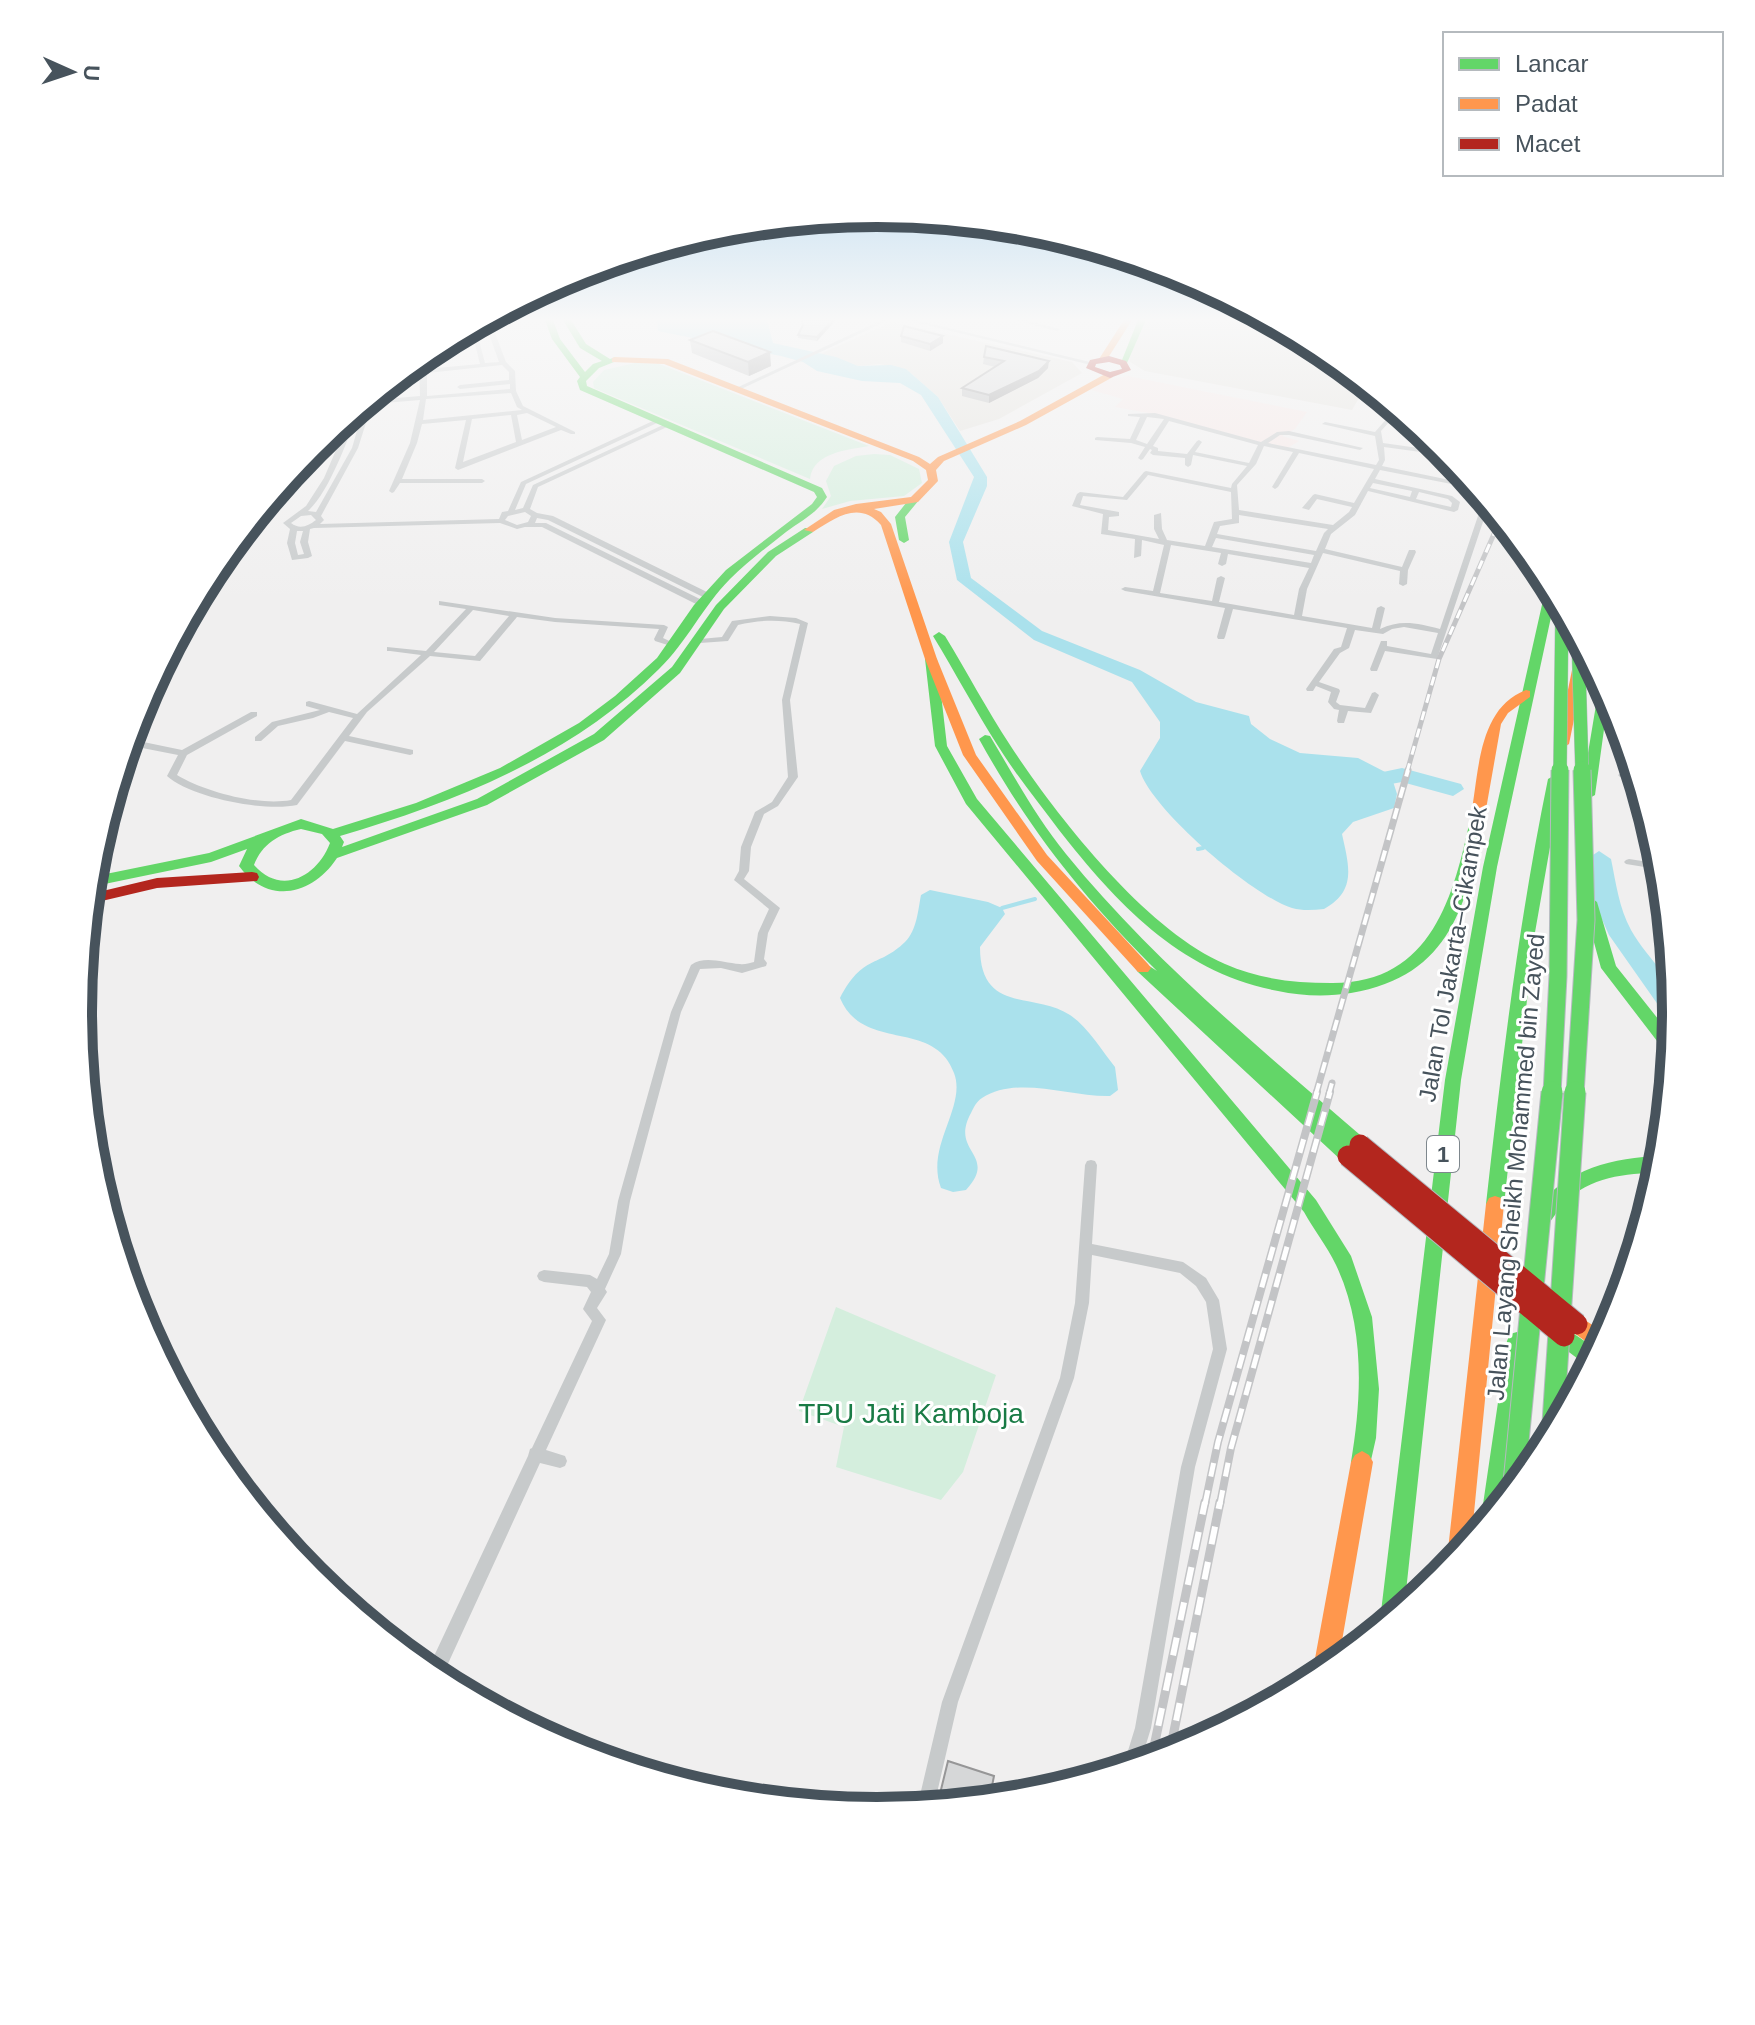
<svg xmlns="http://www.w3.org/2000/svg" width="1755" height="2025" viewBox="0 0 1755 2025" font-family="Arial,sans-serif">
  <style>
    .commercial { fill: #e4e2dd }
    .medical { fill: #f6e7e6 }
    .green { fill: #d4eedd }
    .water { fill: #aae1ec }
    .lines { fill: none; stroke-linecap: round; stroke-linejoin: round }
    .stream { stroke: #aae1ec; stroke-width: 4 }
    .river { fill: #aae1ec; fill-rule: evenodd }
    .street { fill: #c7cacb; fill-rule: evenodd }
    .fast { fill: #63d668; fill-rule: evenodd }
    .slow { fill: #ff974d; fill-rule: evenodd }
    .jam { fill: #b3261e; fill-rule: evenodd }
    .rail-far3-casing { stroke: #c3c4c6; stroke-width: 5 }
    .rail-far2-casing { stroke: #c3c4c6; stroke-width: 7 }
    .rail-far1-casing { stroke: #c3c4c6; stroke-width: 8 }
    .rail-casing { stroke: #c3c4c6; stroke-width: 9 }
    .rail-far3 { stroke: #fff; stroke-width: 3; stroke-dasharray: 9; stroke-linecap: butt }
    .rail-far2 { stroke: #fff; stroke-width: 4; stroke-dasharray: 11; stroke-linecap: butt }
    .rail-far1 { stroke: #fff; stroke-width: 5; stroke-dasharray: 14; stroke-linecap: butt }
    .rail { stroke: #fff; stroke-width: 6; stroke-dasharray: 18; stroke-linecap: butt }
    .fast-bridge-far2-casing { stroke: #b5babf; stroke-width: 14; stroke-linecap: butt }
    .fast-bridge-far1-casing { stroke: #b5babf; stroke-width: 19; stroke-linecap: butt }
    .fast-bridge-casing { stroke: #b5babf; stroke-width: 23; stroke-linecap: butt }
    .jam-bridge-casing { stroke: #b5babf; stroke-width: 23; stroke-linecap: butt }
    .fast-bridge-far2 { stroke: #63d668; stroke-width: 13 }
    .fast-bridge-far1 { stroke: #63d668; stroke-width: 17 }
    .fast-bridge { stroke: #63d668; stroke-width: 21 }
    .jam-bridge { stroke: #b3261e; stroke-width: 21 }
    .wall { fill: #b8b9ba }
    .shaded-wall { fill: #969697 }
    .building { fill: #d6d7d8; stroke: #969697; stroke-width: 2 }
    .labels { text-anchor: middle; stroke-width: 6; stroke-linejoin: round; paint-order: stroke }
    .shield { fill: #fff; stroke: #7e878d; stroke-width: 2 }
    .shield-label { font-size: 22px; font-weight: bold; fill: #47535c }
    .street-label { font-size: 24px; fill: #47535c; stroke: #fff }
    .near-park-label { font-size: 28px; fill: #197b45; stroke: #fff }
    .rim { fill: none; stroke: #47535c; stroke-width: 10 }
  </style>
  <rect width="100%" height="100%" fill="#f0efef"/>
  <path class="commercial" d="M1147,320H1270L1322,348L1356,376L1342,385L1363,391L1352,410L1145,371L1130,362L1129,356Z
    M892,322L1072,362L1082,373L999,419L960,431L938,397L906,369L879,364L858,366L818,355Z"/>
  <path class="medical" d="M1128,376L1307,412L1295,429L1282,436L1299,441L1286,449L1159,415L1115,407L1123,399L1091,390L1107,380Z"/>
  <path class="green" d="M635,363L659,364L869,446C848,450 813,452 810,479L594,388L593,382L604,370Z
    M874,454L890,455L919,469L922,483L904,496L850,501L822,509L831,496L826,481L834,466L856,456Z
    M836,1307L996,1375L963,1472L941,1500L836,1467L844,1427L799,1411Z"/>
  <path class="water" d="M657,320H767L773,343L836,357L858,366L891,365L906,369L938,397L987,477V486L963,542L971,578L1042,631L1140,670L1196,702L1249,716L1251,724L1270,739L1300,753L1358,758L1391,775L1397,794L1394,808L1353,822L1342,834C1349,866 1357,891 1324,909C1313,910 1303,911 1292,908C1253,896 1152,810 1140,771L1160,738V722L1132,682L1034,640L957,580L949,542L974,477L921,395L900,383L862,381L817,371L803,362L781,356L658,331Z
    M930,890L988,902L1002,908L1005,914L980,947C980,1015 1035,991 1070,1015C1088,1027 1102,1051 1115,1067L1118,1090L1110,1096C1069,1097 1018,1075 982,1098C976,1102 974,1107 971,1113C949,1153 999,1154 966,1190L953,1192L941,1188C925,1146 967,1107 954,1073C934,1018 863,1053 840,998C863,954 878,968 905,942C917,930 918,910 921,895Z"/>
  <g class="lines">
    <path class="stream" d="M1198,849L1203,848
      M1002,908L1035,899"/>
    <path class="river" d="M1402,768L1461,784L1464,789L1453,796L1402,782L1391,784L1380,777L1383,772Z
      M1599,851L1611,859C1616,883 1619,908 1631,930C1650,964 1680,979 1676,1022L1668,1019L1609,935L1596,906L1587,859Z"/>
    <path class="street" d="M484,320H490L506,362L515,371L516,391L523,406L575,432V434H571L561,430L458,470L455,468L466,420L422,424L417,443L402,479H482L485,481L482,483H400L394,492L392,493L389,491L410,443L420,400L372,404L358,448L321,516L324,520L320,524L499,519L502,512L508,511L521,482L655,420L658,422L657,423L526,484L515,510L523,508L533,485L663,425H667V427L538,487L530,509L537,513L553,516L711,594V598H705L548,520L537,518L535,523H546L704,601V605H698L542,527H525L517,529L500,523L314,528L310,529L308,542L312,556L308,558L292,560L287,543L290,529L283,523L306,506L324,478L351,415L358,410L359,411C347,440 330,491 308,511L316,512L352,448L365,403L372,398L373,400L420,396L419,359L424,356L426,369L480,364L471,328L475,325L485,363L499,362ZM502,365L509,372V380L460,385L457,387L460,389L510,384V389L427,396V373ZM511,393L517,407L522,410L423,420L426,399ZM527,413L556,427L522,440L517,415ZM511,415L516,442L463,462L472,419ZM525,512L531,516L528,522L517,525L505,520L508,516ZM311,515L316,520C308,526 300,530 291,523L301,516ZM297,531H303L300,542L304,554L298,555L295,543Z
      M882,320H889L739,390L734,389Z
      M906,320H916L1094,363L1091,365Z
      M1014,320H1024L1060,329L1057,331Z
      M1396,408L1399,411L1381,431L1383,443L1447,452L1450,456L1384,447L1385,460L1382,466L1474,485L1477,489L1380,470L1375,479L1452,496L1460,502L1458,510L1454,512L1368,491L1355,515L1331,534L1325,549L1402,567L1409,550H1415L1416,552L1408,570L1407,584L1403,586L1399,584L1400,571L1323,553L1307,589L1302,616L1372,628L1377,608L1381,606L1385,608L1380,629C1400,619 1418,623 1440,629L1483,501L1486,499L1489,504L1437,659L1385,651L1377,671H1371L1370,669L1381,641H1387V646L1431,654L1438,633L1404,627L1392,629L1383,634L1355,630L1349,648L1340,653L1319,682L1339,689L1340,691L1336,702L1340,705L1365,708L1372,693L1375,692L1379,695L1371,713L1348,711L1344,723H1338L1337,721L1339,710L1334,709L1328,702L1331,692L1316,686L1313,691H1307L1306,689L1334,649L1341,647L1347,628L1233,609L1225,637L1224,639H1218L1217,637L1225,608L1125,591L1121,589L1125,587L1153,591L1164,545L1142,540L1141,556L1134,558L1135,539L1101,534L1103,514L1072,506L1077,494L1080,492L1123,497L1144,472L1146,471L1231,488L1232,484L1247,466L1193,455L1191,465L1188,467L1185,465V458L1153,455L1150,453L1152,450L1150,449L1143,459L1141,460L1138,458L1145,447L1131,443L1095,440V438L1097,437L1130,439L1140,417L1128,416V414L1155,413L1261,442L1277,432L1289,431L1363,448L1360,450L1289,435H1280L1268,443L1376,465L1379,460L1375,436L1322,424L1325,422L1375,432ZM1147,417L1164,419L1147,444L1136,440ZM1169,421L1258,445L1249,463L1195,452L1202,442L1199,440L1197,441L1187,454L1158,451V448L1153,446ZM1264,446L1293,452L1272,487L1275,489L1278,487L1299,453L1374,469L1354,503L1315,494L1313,495L1302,508L1309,510L1317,499L1352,507L1349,512L1333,525L1239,510L1237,485L1256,464ZM1148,475L1231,492L1232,519L1214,522L1205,546L1167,540L1162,529L1161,513L1154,515V529L1159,539L1108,530L1109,517L1119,516V512L1080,505L1083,496L1127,500ZM1373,483L1412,491L1410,497L1370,488ZM1419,492L1448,499L1452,503L1451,507L1416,499ZM1239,515L1328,529L1324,533L1316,551L1217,534L1220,526L1239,523ZM1216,538L1314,555L1311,563L1212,547ZM1171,545L1221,553L1218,564L1222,566L1226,564L1228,554L1309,568L1299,589L1294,615L1219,602L1225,578L1221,576L1217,578L1212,601L1160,593Z
      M439,601L555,618L664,625L668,627L663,638L678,645L674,647L655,641L654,639L659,629L555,622L517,617L480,661L430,656L367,712L349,736L413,750V754L410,755L345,741L297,805C265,812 192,798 167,776L178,755L127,745L129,739L182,750L251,712H257V716L187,755L177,775C205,792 258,806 291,800L353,718L329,712L313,718L278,726L261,741H255V737L272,722L320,710L306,706V702L309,701L357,714L421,655L390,651H387V647L426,651L466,609L439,605ZM473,610L509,616L475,656L434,652Z
      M770,616L796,618L808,623L790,700L798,777L778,806L764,814L751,847L749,871L744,879L780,908L768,933L764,959L767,963L766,966L742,973L721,968L700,969L681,1012L630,1201L621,1254L605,1289L607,1292L597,1308L606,1320L546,1450L565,1456L567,1461L565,1466L560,1468L540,1463L440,1681L427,1671L528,1456L530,1449L532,1448L592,1321L583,1309L591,1292L587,1287L544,1282L539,1280L537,1276L539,1272L544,1270L590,1275L597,1279L609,1254L618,1201L671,1012L691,965C705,955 723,963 740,964C744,965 749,963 754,962L758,933L769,909L734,880L739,871L741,847L755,812L772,802L788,777L782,700L800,624C779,619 759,620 738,625L728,641L700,643L696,641L700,639L722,637L732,621Z
      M1623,772L1637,774L1638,780L1620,777L1618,775Z
      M1645,831L1654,833L1656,839L1642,836L1640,834L1642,832Z
      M1629,859L1662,864L1663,870L1626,864L1624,862L1626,860Z
      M1091,1160L1095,1161L1097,1165L1092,1244L1183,1262L1206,1278L1219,1300L1227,1349L1195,1467L1151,1728L1140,1764L1124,1769L1123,1767L1135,1728L1181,1467L1213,1349L1206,1302L1196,1286L1180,1273L1092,1255L1089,1303L1074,1378L958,1702L934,1806L917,1808L942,1702L1060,1378L1075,1303L1085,1165L1087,1161Z"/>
    <path class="fast" d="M545,320H553L560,339L585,372L593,364L602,361L580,348L563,320H571L586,344L610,359L615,357L619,360L599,368L586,381L587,386L822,488L827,497C817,513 801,521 786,532C767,547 747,562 730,579C703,606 687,642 659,669C572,756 456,802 340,836L344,842L342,847L477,799L594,734L672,667L716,605L768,552L805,528H813V532L776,556L724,609L680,673L604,740L487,805L337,858C312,896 267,905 239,866L247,849L211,862L90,887L91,877L209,853L301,819L333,829L416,803L500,768L579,723L615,696L657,658L694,605L726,570L812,504L817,497L814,492L580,390L577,381L580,377L552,339ZM301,829L322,834L330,843C317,877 281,896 254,865C262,844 279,834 301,829Z
      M1138,320H1146L1127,363L1120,365Z
      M910,498L919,500L905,517L909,540L904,543L899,540L895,517Z
      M1551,584L1556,594L1497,867L1461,1080L1404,1610L1383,1627L1380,1620L1445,1080L1483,867L1546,587Z
      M939,632L945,636C967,672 987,710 1010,745C1057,817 1146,930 1225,964C1259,979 1294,983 1331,983C1432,984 1454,896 1471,815L1478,810L1483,812L1485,815C1467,903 1452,976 1351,993C1327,997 1301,996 1278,991C1181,973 1117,904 1059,830C1038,802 1016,775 998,746C975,710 955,672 933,636Z
      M931,655L937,659L947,746L977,799L1316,1200L1351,1256L1372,1317L1379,1389L1376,1438L1369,1469L1362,1473L1355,1469L1351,1462C1362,1397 1365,1326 1336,1265C1327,1246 1314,1230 1304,1212L966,804L935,746L925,659Z
      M1600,681H1602L1609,693L1595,795L1588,799L1581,795Z
      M985,735L990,736C1014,776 1036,817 1066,854C1153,961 1262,1050 1366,1140L1369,1145L1366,1150L1360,1152L1347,1145L1357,1156L1354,1161L1348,1163L1342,1161L1138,972L1135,968L1138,964L1143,962L1157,971C1083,897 1030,831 979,739Z
      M1555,775L1562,779L1534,938L1504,1204L1501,1210L1495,1212L1489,1210L1486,1204C1502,1061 1519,920 1548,779Z
      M1590,897L1597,902L1616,966L1674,1039L1673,1055L1667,1054L1601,968L1583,902Z
      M1643,1157L1663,1158L1660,1173C1625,1173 1590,1177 1564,1203C1556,1212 1549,1227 1538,1231L1532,1229L1529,1223C1550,1178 1597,1161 1643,1157Z
      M1564,1327L1599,1351L1590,1368L1557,1343L1554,1336L1557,1329Z
      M1517,1332L1524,1334L1527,1341L1505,1502L1485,1526L1481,1518L1507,1341L1510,1334Z"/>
    <path class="slow" d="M1124,320H1132L1106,361H1100L1099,359Z
      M615,357L668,359L919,457L930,464L938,457L1020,421L1107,373H1113V377L1026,425L944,461L936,470L938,481L918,502L874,509L881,512L891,524L937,659L976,755L1047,855L1148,964L1151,968L1148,972H1138L1037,861L963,755L925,659L881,525C859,500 835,518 813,532L804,530L834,510L856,504L911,497L928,480L926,470L913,461L664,364L612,362V358Z
      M1578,666L1584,670L1569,744L1563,748L1557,744L1572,670Z
      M1526,690L1530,691V697L1508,713L1501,724L1485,815L1478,820L1473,818L1471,815C1479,772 1478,708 1526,690Z
      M1495,1196L1501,1198L1504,1204L1471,1544L1451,1567L1447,1559L1486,1204L1489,1198Z
      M1577,1315L1608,1335L1599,1351L1570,1330L1567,1324L1570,1318Z
      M1362,1451L1369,1455L1373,1462L1338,1664L1315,1681L1312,1675L1351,1462L1355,1455Z"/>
    <path class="jam" d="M1109,356L1126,361L1131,370L1110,378L1086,368L1090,360ZM1109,362L1120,365L1122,369L1110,372L1095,367L1096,364Z
      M252,872L257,873L259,877L257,881L157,888L89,904L90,894L157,878Z"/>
    <g class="rail-far3-casing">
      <path id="rail-far3" d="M1407,772L1439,659L1501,518"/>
    </g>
    <g class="rail-far2-casing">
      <path id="rail-far2" d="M1316,1094L1408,770
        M1329,1094L1332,1083"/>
    </g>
    <g class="rail-far1-casing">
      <path id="rail-far1" d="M1205,1504L1218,1442L1317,1092
        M1220,1504L1231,1448L1330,1092"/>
    </g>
    <g class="rail-casing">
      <path id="rail" d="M1169,1756L1220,1502
        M1151,1761L1205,1502"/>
    </g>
    <use href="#rail-far3" class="rail-far3"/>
    <use href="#rail-far2" class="rail-far2"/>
    <use href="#rail-far1" class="rail-far1"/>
    <use href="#rail" class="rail"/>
    <g class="fast-bridge-far2-casing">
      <path id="fast-bridge-far2" d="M1578,635L1582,772
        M1560,772L1562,605"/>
    </g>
    <g class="fast-bridge-far1-casing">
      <path id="fast-bridge-far1" d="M1552,1094L1558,976L1560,770
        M1575,1094L1586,920L1582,770"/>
    </g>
    <g class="fast-bridge-casing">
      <path id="fast-bridge" d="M1552,1438L1575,1092
        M1513,1493L1552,1092"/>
    </g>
    <g class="jam-bridge-casing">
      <path id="jam-bridge" d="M1360,1145L1577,1324
        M1348,1156L1564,1336"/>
    </g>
    <use href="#fast-bridge-far2" class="fast-bridge-far2"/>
    <use href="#fast-bridge-far1" class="fast-bridge-far1"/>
    <use href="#fast-bridge" class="fast-bridge"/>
    <use href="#jam-bridge" class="jam-bridge"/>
  </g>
  <path class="wall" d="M802,320H836L817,341L798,338V335L803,325Z
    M901,336L943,343L930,351L901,342Z
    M690,340L771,366L749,376L692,353Z
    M984,357L1048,368L1038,378L989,403L962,396V388L995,367L983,364Z"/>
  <path class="shaded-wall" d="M833,320H836L817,341V337Z
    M943,336V343L930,351V344Z
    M770,352L771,366L749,376L748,362Z
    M1049,361L1048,368L1038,378L989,403V395Z"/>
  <path class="building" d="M802,320H833L817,337L798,335L803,325Z
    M904,326L943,336L930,344L901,336Z
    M713,331L770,352L748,362L690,340Z
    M986,346L1049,361L1039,371L989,395L962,388L1004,361L984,357Z
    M948,1761L994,1776L989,1801L937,1806Z"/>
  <linearGradient id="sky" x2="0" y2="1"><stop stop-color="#8fc6ea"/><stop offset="0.53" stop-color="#f8f8f8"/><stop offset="1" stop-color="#f8f8f8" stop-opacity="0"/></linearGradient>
  <rect width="1755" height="603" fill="url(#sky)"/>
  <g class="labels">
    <rect class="shield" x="1427" y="1136" width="32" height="36" rx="6"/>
    <g class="shield-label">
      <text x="1443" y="1162">1</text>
    </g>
    <g class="street-label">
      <text transform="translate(1453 954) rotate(-80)" y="8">Jalan Tol Jakarta–Cikampek</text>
      <text transform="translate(1516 1167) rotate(-85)" y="8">Jalan Layang Sheikh Mohammed bin Zayed</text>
    </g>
    <g class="near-park-label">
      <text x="911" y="1423">TPU Jati Kamboja</text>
    </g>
  </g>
  <path d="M0 0H1755V2025H0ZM92 1012a785 785 0 1 1 1570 0a785 785 0 1 1-1570 0Z" fill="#fff" fill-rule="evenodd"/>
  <path class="rim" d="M92 1012a785 785 0 1 1 1570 0a785 785 0 1 1-1570 0Z"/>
  <rect x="1443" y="32" width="280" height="144" fill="#ffffff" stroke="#b5babe" stroke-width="2"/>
  <rect x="1459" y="58" width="40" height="12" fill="#63d668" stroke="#b5babe" stroke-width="2"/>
  <text x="1515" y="72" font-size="24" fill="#47535c">Lancar</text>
  <rect x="1459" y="98" width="40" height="12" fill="#ff974d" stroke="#b5babe" stroke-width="2"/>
  <text x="1515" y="112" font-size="24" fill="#47535c">Padat</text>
  <rect x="1459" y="138" width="40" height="12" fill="#b3261e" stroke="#b5babe" stroke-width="2"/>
  <text x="1515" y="152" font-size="24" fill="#47535c">Macet</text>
  <g transform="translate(72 72) rotate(93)" stroke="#ffffff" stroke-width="6" paint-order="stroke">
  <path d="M0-6L14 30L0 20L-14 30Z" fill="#47535c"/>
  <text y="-12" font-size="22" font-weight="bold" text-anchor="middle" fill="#47535c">U</text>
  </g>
</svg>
